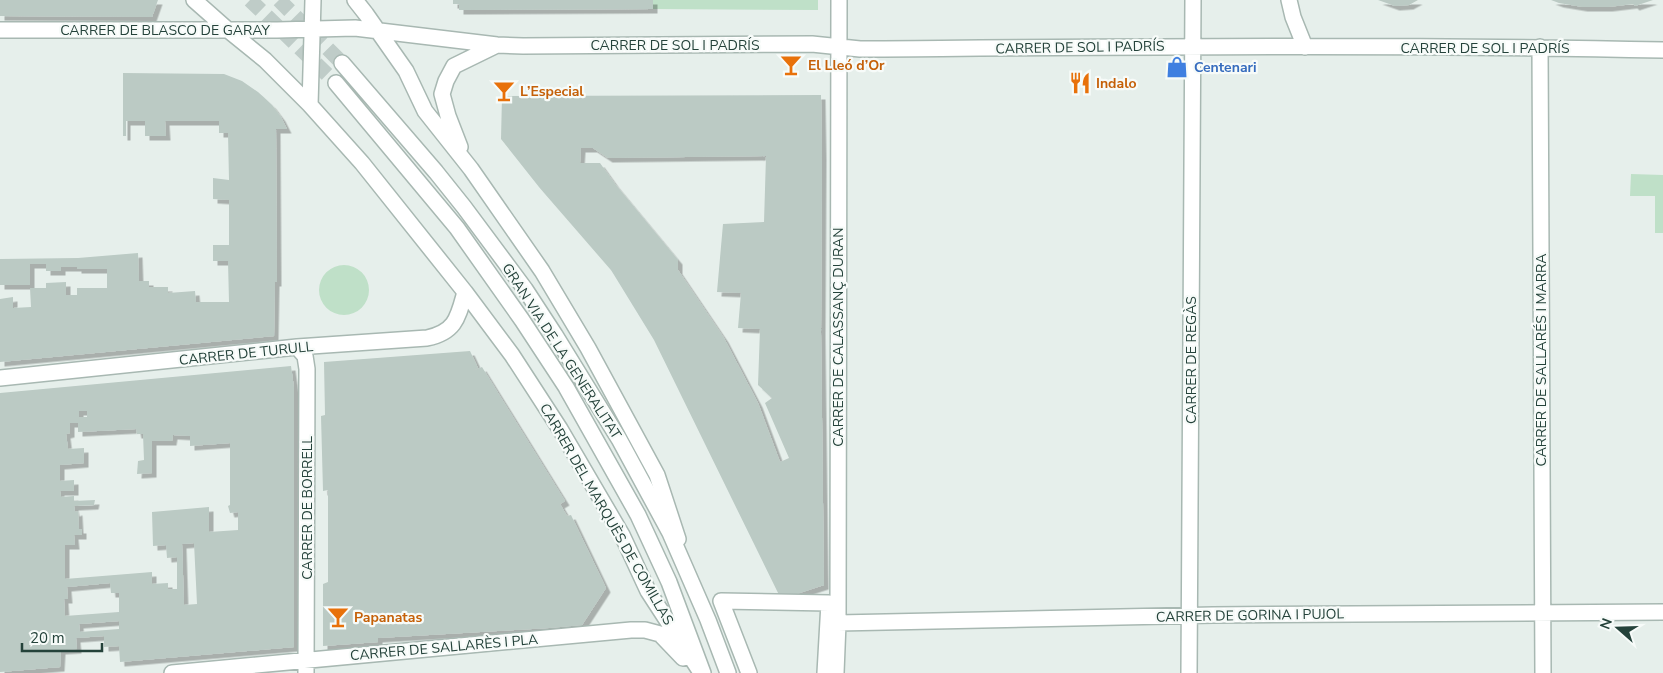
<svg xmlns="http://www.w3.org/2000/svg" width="1663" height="673" viewBox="0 0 1663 673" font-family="'Nunito Sans',sans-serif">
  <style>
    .green { fill: #bfe0c8 }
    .building { fill: #bbcac4; fill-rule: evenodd; filter: url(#shadow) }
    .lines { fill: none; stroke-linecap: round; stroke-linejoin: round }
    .tertiary-tunnel { stroke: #bfccc8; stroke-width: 15; stroke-dasharray: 15 8; stroke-linecap: butt }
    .pedestrian-casing { stroke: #a8b8b2; stroke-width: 18 }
    .minor-casing { stroke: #a8b8b2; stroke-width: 18 }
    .tertiary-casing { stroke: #a8b8b2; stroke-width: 18 }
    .pedestrian { stroke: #fff; stroke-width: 15 }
    .minor { stroke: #fff; stroke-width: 15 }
    .tertiary { stroke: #fff; stroke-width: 15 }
    .labels { text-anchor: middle; stroke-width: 4.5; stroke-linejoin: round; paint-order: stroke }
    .street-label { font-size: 14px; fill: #24423a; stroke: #f7fbf9 }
    .food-label { font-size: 14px; font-weight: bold; fill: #c56008; stroke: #f7fbf9; text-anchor: start }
    .shop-label { font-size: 14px; font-weight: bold; fill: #366cbe; stroke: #f7fbf9; text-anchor: start }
  </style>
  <defs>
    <filter id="shadow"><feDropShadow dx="4.5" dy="4.5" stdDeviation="0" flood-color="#0004"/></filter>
  </defs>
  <rect width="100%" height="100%" fill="#e6efeb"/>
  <path class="green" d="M653,0H818V10L653,9Z
    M1631,174L1663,175V233H1655V196H1630Z
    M319 290a25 25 0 1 1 50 0a25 25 0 1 1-50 0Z"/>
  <path class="building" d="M0,0H158L152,17L0,16Z
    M453,0H653V9L459,10V4H453Z
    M1378,0H1418L1409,5L1395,6Z
    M1551,0H1653L1635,6L1633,4L1608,7H1583L1559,3Z
    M123,73L224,74L242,81L258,92L272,105L281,117L287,129H276L277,282H275L274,336L0,362V299L13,297V308L31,307L30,288H46V283L66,282V295H77V288H107V269H77V267H61V271H46V264H30V285H0V259L78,258L138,253L139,281H149V287H168V293L195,291L196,302H229L228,261H213V245H229V200L213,199V178L229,180L228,133H219V121H165L166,136H145V121H126V136H123Z
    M821,95L822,155L821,333L824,585L781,599L654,340L611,270L539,187L501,139L502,96ZM581,148H593L608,158L766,156L764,222L723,224L717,292L741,293L738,328L760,329L758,385L772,398L765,403L789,458L780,462L758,403L724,338L678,270V260L615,184L600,163H580Z
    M470,351L478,368L473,371L482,367L565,501L560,504L567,516L571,515L606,588L582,625L549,628L378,638V642L323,646V584L328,582V490L323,491L321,416L325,415L324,362Z
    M291,366L294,388V647L120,662L119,646L104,647V636L76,638L77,649L61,650L60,667L0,672V393ZM79,411H87V417H79ZM70,423H78V432L136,429L137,434H143L144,460L138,461L137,474L152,473V441H172L173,435L190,436V446L230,443V505L228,506L230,513L238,512V530L209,532V507L152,512L153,546L166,545L167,558L177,557V589H168V583L152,584V572L65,579V545H75L74,535H82V529H79L78,511L75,512L74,506L94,505L95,500L74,501V496L61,497L60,491H74V480L60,481V465L84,463V448L68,449L66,434L70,433ZM194,543L197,604L184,605L182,544ZM110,583L111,593H119V612L65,616L64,599H68L67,587ZM119,621V629L80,632L79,624Z"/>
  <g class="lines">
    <path class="tertiary-tunnel" d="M250,0L336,83
      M279,0L342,63"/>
    <g class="pedestrian-casing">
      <path id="pedestrian" d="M749,673L721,601L829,603L825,673"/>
    </g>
    <g class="minor-casing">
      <path id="minor" d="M194,0L228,30L265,60L310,105L362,163L465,292L512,355L560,429L622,535L648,591L698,668
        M355,0L366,14L406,71L425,111L471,169L542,271L588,348L657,475L678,539
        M1289,0L1293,17L1305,47
        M0,30H277L355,28L497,45L523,46L812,44L860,49C1128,47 1395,44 1663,50
        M1540,47L1543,673
        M310,105L313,0
        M460,147L448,116L442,94L446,81L454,66L497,45
        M297,347L305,356L307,369L306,673
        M0,378L297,347L427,338C456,332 458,317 465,292
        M838,623L1213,615L1663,612
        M172,673L631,630H645L660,634L683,658
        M836,673L838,623L839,0
        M1189,673L1193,0"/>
    </g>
    <g class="tertiary-casing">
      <path id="tertiary" d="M342,63L436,172L464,207L525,289L555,335L619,439L670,533L708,620L728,673
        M336,83L457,228L522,320L566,387L638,515L669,582L703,673"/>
    </g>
    <use href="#pedestrian" class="pedestrian"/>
    <use href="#minor" class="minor"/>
    <use href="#tertiary" class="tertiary"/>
  </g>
  <defs>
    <g id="bar-bare" transform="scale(1.725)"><path d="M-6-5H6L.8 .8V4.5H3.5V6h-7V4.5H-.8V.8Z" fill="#e8710a" stroke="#f7fbf9" stroke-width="2.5" paint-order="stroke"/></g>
    <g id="shop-bare" transform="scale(1.725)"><path d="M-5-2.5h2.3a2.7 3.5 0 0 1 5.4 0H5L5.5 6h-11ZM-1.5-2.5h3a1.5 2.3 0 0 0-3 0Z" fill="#3f7fe0" stroke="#f7fbf9" stroke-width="2.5" paint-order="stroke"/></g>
    <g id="restaurant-bare" transform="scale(1.725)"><path d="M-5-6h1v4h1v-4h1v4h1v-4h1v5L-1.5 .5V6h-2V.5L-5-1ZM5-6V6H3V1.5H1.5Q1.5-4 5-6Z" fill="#e8710a" stroke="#f7fbf9" stroke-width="2.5" paint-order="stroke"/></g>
  </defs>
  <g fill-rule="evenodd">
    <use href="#bar-bare" x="791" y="65"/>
    <use href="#shop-bare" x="1177" y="67"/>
    <use href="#restaurant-bare" x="1080" y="83"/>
    <use href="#bar-bare" x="504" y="91"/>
    <use href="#bar-bare" x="338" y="617"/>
  </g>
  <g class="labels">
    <g class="street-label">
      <text x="165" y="35">CARRER DE BLASCO DE GARAY</text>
      <text x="675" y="50">CARRER DE SOL I PADRÍS</text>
      <text transform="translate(1080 47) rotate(-1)" y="5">CARRER DE SOL I PADRÍS</text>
      <text x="1485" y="53">CARRER DE SOL I PADRÍS</text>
      <text transform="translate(838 337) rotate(-90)" y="5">CARRER DE CALASSANÇ DURAN</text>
      <text transform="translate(562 351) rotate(57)" y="5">GRAN VIA DE LA GENERALITAT</text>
      <text transform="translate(246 353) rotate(-6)" y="5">CARRER DE TURULL</text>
      <text transform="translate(1191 360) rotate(-90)" y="5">CARRER DE REGÀS</text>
      <text transform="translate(1541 360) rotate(-90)" y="5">CARRER DE SALLARÉS I MARRA</text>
      <text transform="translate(307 508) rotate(-90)" y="5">CARRER DE BORRELL</text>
      <text transform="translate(607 514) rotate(60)" y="5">CARRER DEL MARQUÈS DE COMILLAS</text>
      <text transform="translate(1250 615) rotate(-1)" y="5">CARRER DE GORINA I PUJOL</text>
      <text transform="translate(444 647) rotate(-5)" y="5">CARRER DE SALLARÈS I PLA</text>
    </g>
    <g class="food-label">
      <text x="808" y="70">El Lleó d’Or</text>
      <text x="1096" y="88">Indalo</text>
      <text x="520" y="96">L’Especial</text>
      <text x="354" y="622">Papanatas</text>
    </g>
    <g class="shop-label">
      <text x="1194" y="72">Centenari</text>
    </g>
  </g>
  <g transform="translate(1618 628) rotate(290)" stroke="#f7fbf9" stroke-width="4" paint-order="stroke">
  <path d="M0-4L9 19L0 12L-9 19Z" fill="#24423a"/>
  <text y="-8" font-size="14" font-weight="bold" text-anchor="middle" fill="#24423a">N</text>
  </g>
  <path d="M22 643v8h80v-8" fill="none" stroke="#24423a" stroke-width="2.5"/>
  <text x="30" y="643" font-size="15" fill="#24423a" stroke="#f7fbf9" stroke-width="4" paint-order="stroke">20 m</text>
</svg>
